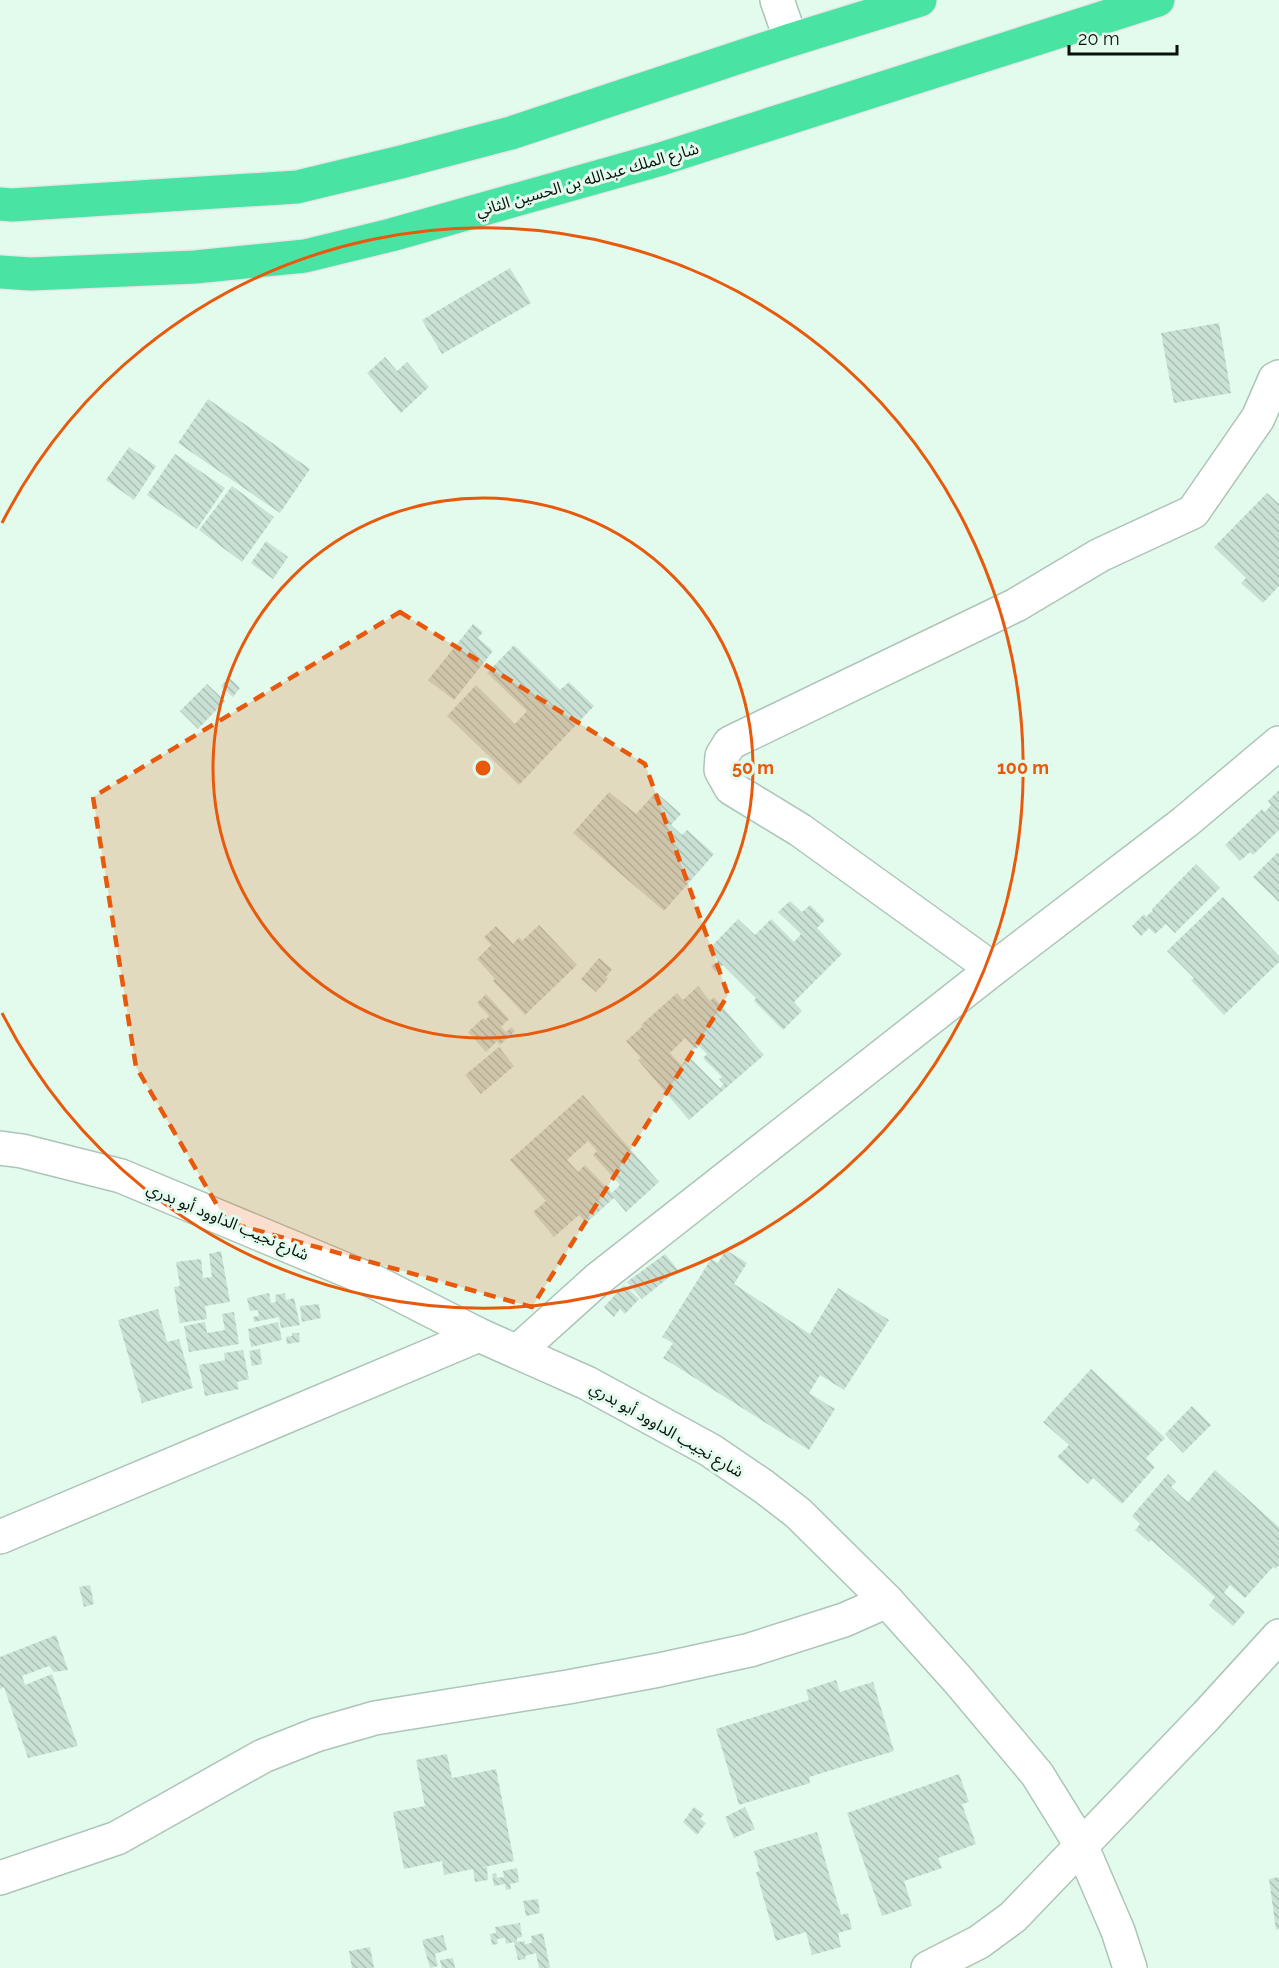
<svg xmlns="http://www.w3.org/2000/svg" width="1279" height="1968" viewBox="0 0 1279 1968" font-family="Raleway,'Noto Sans Arabic',sans-serif">
  <style>
    .building { fill: url(#building-back-hatch); fill-rule: evenodd }
    .lines { fill: none; stroke-linecap: round; stroke-linejoin: round }
    .street-casing { stroke: #adc5b8; stroke-width: 36 }
    .secondary-casing { stroke: #adc5b8; stroke-width: 36 }
    .highway-casing { stroke: #e6e7e7; stroke-width: 36 }
    .street { stroke: #fff; stroke-width: 33 }
    .secondary { stroke: #fff; stroke-width: 33 }
    .highway { stroke: #49e3a3; stroke-width: 33 }
    .marked { fill: #e8590c; fill-opacity: 0.2; stroke: #e8590c; stroke-width: 4.5; stroke-dasharray: 12 8; stroke-linejoin: round }
    .ring { fill: none; stroke: #e8590c; stroke-width: 3 }
    .labels { text-anchor: middle; stroke-width: 6; stroke-linejoin: round; paint-order: stroke }
    .street-label { font-size: 16px; fill: #09110d; stroke: #e2fbed }
    .centre { fill: #e8590c; stroke: #e2fbed; stroke-width: 3 }
    .ring-label { font-size: 18px; text-anchor: middle; font-weight: bold; fill: #e8590c; stroke: #e2fbed; stroke-width: 6; stroke-linejoin: round; paint-order: stroke }
  </style>
  <defs>
    <pattern id="building-back-hatch" width="6" height="6" patternUnits="userSpaceOnUse" patternTransform="scale(1.5)"><rect width="6" height="6" fill="#c9e1d4"/><path d="M-1 5l2 2M0 0l6 6M5-1l2 2" fill="none" stroke="#abc0b5"/></pattern>
  </defs>
  <rect width="100%" height="100%" fill="#e2fbed"/>
  <path class="building" d="M510,268L531,303L442,354L422,320Z
    M1219,323L1231,393L1174,403L1161,333Z
    M385,357L397,371L407,362L429,387L401,413L367,373Z
    M208,399L310,469L280,513L178,443Z
    M129,447L156,466L134,500L106,480Z
    M175,454L225,488L197,529L147,495Z
    M232,486L274,517L242,562L199,530Z
    M1267,493L1279,504V586L1263,603L1241,583L1246,578L1214,547Z
    M266,541L288,557L273,579L251,563Z
    M473,624L483,632L478,638L493,651L454,700L428,680Z
    M514,645L560,690L569,682L594,706L519,785L447,716L476,685L515,724L527,711L487,673Z
    M229,677L240,688L233,697L221,686Z
    M207,684L225,701L198,729L180,711Z
    M1279,790V830L1253,855L1250,852L1240,861L1225,845L1262,809L1265,812L1271,805L1268,801Z
    M609,792L636,814L656,792L681,814L671,825L682,835L687,830L714,854L664,911L573,833Z
    M1277,853L1279,855V902L1253,877Z
    M1196,864L1220,888L1175,933L1166,924L1155,934L1149,928L1141,936L1132,926L1144,914L1146,917L1153,910L1152,909Z
    M1223,897L1279,956V962L1224,1015L1191,980L1194,978L1167,951Z
    M790,901L802,912L810,905L825,920L817,928L842,954L794,1002L802,1011L783,1030L754,1001L756,998L723,965L716,972L711,967L718,960L708,950L738,919L755,935L771,919L794,942L801,934L778,912Z
    M539,925L577,965L525,1015L493,981L495,979L477,959L491,945L484,937L496,926L513,944L519,937L522,941Z
    M599,958L612,969L606,977L608,979L596,992L581,979Z
    M698,986L710,1001L714,997L764,1055L689,1120L638,1060L641,1058L626,1041L643,1026L641,1025L677,993L683,1000ZM685,1038L696,1049L699,1046L707,1054L703,1058L722,1077L719,1079L724,1084L720,1088L689,1057L681,1065L670,1053Z
    M486,994L509,1019L501,1027L506,1032L512,1027L515,1031L500,1045L497,1041L486,1052L468,1032L483,1018L486,1020L489,1016L477,1003Z
    M499,1047L514,1066L481,1094L465,1075Z
    M583,1095L659,1182L626,1212L614,1198L586,1223L579,1215L554,1237L533,1212L546,1201L510,1160ZM588,1141L597,1151L593,1155L620,1185L612,1193L585,1165L578,1172L567,1160Z
    M726,1250L747,1263L734,1284L810,1334L838,1288L889,1320L844,1390L820,1375L809,1393L835,1409L809,1450L663,1358L673,1343L662,1337L711,1259L718,1263Z
    M221,1251L230,1302L205,1306L207,1319L180,1323L174,1287L180,1286L176,1262L201,1259L203,1278L212,1277L209,1254Z
    M665,1254L678,1270L642,1299L627,1282Z
    M624,1285L639,1299L625,1314L620,1309L614,1317L604,1307Z
    M269,1293L271,1303L276,1302L275,1295L285,1293L286,1300L294,1298L300,1325L281,1328L279,1317L254,1322L253,1317L259,1316L258,1310L250,1311L247,1298Z
    M319,1304L321,1318L302,1322L300,1306Z
    M158,1309L167,1342L179,1339L193,1388L142,1403L118,1320Z
    M234,1312L239,1344L189,1352L184,1326L205,1322L207,1333L225,1330L222,1314Z
    M278,1322L282,1340L251,1347L248,1329Z
    M292,1333H299L300,1342L287,1344L286,1337L292,1336Z
    M260,1349L262,1364L252,1366L249,1351Z
    M243,1350L249,1379L237,1382L239,1389L205,1396L199,1365L225,1360L224,1353Z
    M1091,1369L1165,1438L1146,1458L1155,1467L1122,1504L1093,1478L1088,1484L1057,1457L1069,1445L1043,1422Z
    M1192,1406L1211,1425L1183,1453L1165,1434Z
    M1215,1470L1279,1527V1565L1275,1569L1273,1567L1245,1598L1230,1585L1224,1593L1245,1612L1233,1626L1209,1605L1215,1597L1151,1540L1149,1542L1135,1530L1140,1524L1132,1516L1168,1474L1176,1482L1171,1487L1188,1502Z
    M90,1585L94,1604L84,1607L79,1587Z
    M56,1635L68,1670L54,1672L49,1666L22,1676L25,1685L52,1674L78,1746L28,1758L4,1687L0,1689V1657Z
    M836,1680L840,1692L873,1682L894,1751L809,1777L810,1783L739,1805L716,1729L809,1700L806,1690Z
    M447,1754L452,1778L496,1769L514,1861L479,1868L487,1867L488,1880L475,1882L473,1869L444,1875L442,1861L404,1869L393,1812L425,1806L416,1760Z
    M959,1774L969,1802L962,1804L976,1844L938,1858L942,1868L904,1881L912,1906L882,1916L847,1813Z
    M694,1807L704,1814L700,1819L706,1823L697,1835L683,1822Z
    M745,1807L755,1829L734,1838L725,1817Z
    M817,1832L841,1915L848,1913L852,1929L838,1933L841,1947L812,1955L806,1932L776,1941L756,1872L760,1871L754,1851Z
    M517,1868L519,1882L510,1884L511,1889L506,1890L505,1884L494,1886L492,1874L496,1873L497,1878L504,1877L503,1871Z
    M1279,1877V1929L1276,1930L1269,1879Z
    M538,1899L540,1913L526,1916L523,1901Z
    M520,1923L522,1937L517,1938V1942L525,1941V1944L532,1943L531,1936L543,1933L550,1968H539L536,1953L525,1956L526,1959L518,1960L514,1942L506,1944L505,1938L497,1939L498,1944L492,1945L490,1934L496,1933L495,1927Z
    M443,1935L447,1950L435,1954L438,1966L430,1968L422,1940Z
    M370,1947L374,1968H352L349,1951Z
    M453,1958L455,1968H442L440,1960Z"/>
  <g class="lines">
    <g class="street-casing">
      <path id="street" d="M777,0L791,40
        M993,969L800,830L731,788L721,770L722,756L730,743L1016,605L1100,555L1193,512L1258,418L1275,379L1279,377
        M518,1351L598,1279L993,969L1185,822L1279,743
        M0,1537L479,1335
        M0,1878L117,1838L263,1756L316,1735L375,1718L568,1687L659,1670L750,1650L844,1620L887,1601
        M928,1968L979,1942L1013,1917L1206,1716L1279,1636"/>
    </g>
    <g class="secondary-casing">
      <path id="secondary" d="M0,1148L22,1151L121,1176L375,1282L479,1335L587,1383L710,1450L763,1486L798,1513L887,1601L958,1680L1037,1774L1081,1845L1118,1931L1130,1968"/>
    </g>
    <g class="highway-casing">
      <path id="highway" d="M0,204L12,205L297,187L401,162L511,133L791,40L920,0
        M0,272L31,274L195,267L305,256L391,235L661,159L1158,0"/>
    </g>
    <use href="#street" class="street"/>
    <use href="#secondary" class="secondary"/>
    <use href="#highway" class="highway"/>
  </g>
  <path class="marked" d="M400,612L645,764L728,995L532,1307L227,1222L136,1067L93,797Z"/>
  <g class="ring">
    <circle cx="483" cy="768" r="270"/>
    <path d="M2 523A540 540 0 1 1 2 1013"/>
  </g>
  <g class="labels">
    <g class="street-label">
      <text transform="translate(587 179) rotate(-16)" y="6">شارع الملك عبدالله بن الحسين الثاني</text>
      <text transform="translate(228 1221) rotate(23)" y="6">شارع نجيب الداوود أبو بدري</text>
      <text transform="translate(667 1429) rotate(30)" y="6">شارع نجيب الداوود أبو بدري</text>
    </g>
  </g>
  <circle cx="483" cy="768" r="9" class="centre"/>
  <g class="ring-label">
    <text x="753" y="774">50 m</text>
    <text x="1023" y="774">100 m</text>
  </g>
  <path d="M1069 45v9h108v-9" fill="none" stroke="#09110d" stroke-width="3"/>
  <text x="1078" y="45" font-size="18" fill="#09110d" stroke="#e2fbed" stroke-width="4.5" paint-order="stroke">20 m</text>
</svg>
